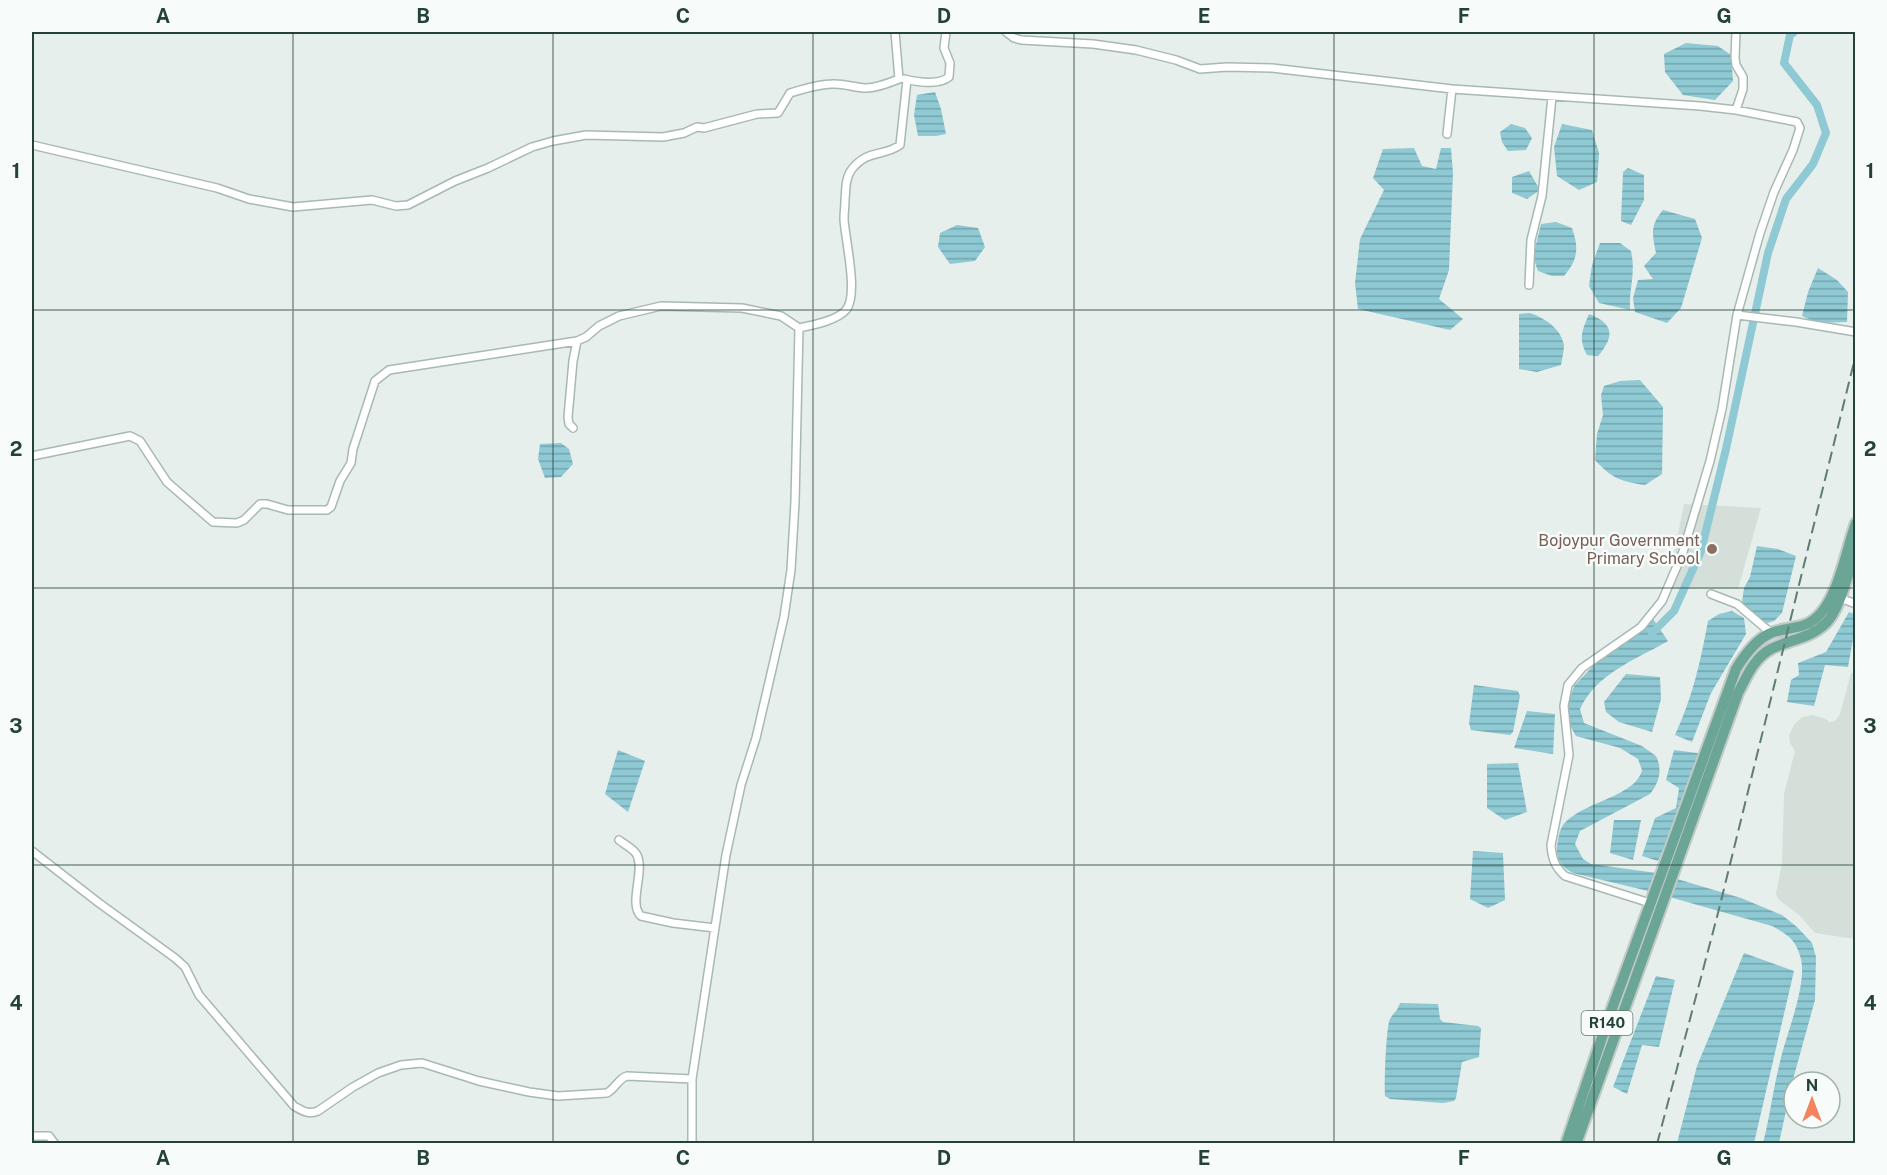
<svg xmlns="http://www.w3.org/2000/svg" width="1887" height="1175" viewBox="0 0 1887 1175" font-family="'Public Sans',sans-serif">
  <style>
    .built { fill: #d4dfda }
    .water { fill: url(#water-rules) }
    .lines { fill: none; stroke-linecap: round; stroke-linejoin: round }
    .canal { stroke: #8ec9d4; stroke-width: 8 }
    .street-casing { stroke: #a8b8b2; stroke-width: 10 }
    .primary-casing { stroke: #c2cac8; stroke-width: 14 }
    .street { stroke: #fff; stroke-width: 7 }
    .primary { stroke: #6aa596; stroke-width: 10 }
    .rail { stroke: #5f7d75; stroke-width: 2; stroke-dasharray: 12 6; stroke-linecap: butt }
    .grid { fill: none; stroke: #24423a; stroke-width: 1.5; stroke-opacity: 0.55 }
    .education-dot { fill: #8d6e63; stroke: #f7fbf9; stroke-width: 2 }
    .labels { text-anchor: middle; stroke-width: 5; stroke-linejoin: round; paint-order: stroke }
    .shield { fill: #f7fbf9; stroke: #637a73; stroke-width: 1.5 }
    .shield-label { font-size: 15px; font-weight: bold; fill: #24423a }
    .education-label { font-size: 16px; fill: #785e54; stroke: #f7fbf9; text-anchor: end }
    .neatline { fill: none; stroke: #24423a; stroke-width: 2 }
    .grid-label { font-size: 20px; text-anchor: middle; font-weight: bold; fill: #24423a }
  </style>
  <defs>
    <pattern id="water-rules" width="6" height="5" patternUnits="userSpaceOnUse" patternTransform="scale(1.5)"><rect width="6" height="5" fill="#8ec9d4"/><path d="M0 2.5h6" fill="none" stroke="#74a5ad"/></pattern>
  </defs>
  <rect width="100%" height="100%" fill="#e6efeb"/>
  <path class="built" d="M1684,504L1761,508L1738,589H1667Z
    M1851,673L1856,674L1855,939L1815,933L1799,915L1779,900L1776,894L1782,863L1784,794L1795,751L1790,743L1789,735L1794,725L1802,717L1812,715L1826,719L1829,722L1835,721L1840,714Z"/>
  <path class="water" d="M1686,43L1718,46L1731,55L1733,81L1715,100L1683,95L1665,72L1664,54Z
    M935,92L941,109L946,134L936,136H918L914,115L917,95Z
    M1511,124L1525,128L1532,138L1526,150L1508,151L1502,142L1500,132Z
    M1562,124L1592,130L1599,153L1597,182L1579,190L1557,176L1554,147Z
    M1414,148L1422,166L1436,169L1441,148H1451L1453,173L1449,270L1439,299L1463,319L1450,330L1358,309L1355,283L1360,239L1384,190L1373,178L1383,149Z
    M1628,168L1644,175V200L1631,225L1621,221L1623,172Z
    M1529,171L1540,190L1527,199L1512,193V177Z
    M1663,210L1695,219L1702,238L1681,308L1667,323L1635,312L1633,298L1638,280L1653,279L1644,266L1656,253C1652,234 1650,225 1663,210Z
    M1556,222L1572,228C1579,248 1578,260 1564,276H1552L1538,271L1533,257L1541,224Z
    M957,225L978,228L985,247L975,261L950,264L938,247L940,233Z
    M1600,243H1620L1631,251C1636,274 1629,287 1630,310L1599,303L1589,286L1592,265Z
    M1818,268L1837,280L1848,292L1847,322L1818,323L1802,316L1808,292Z
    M1530,313C1544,318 1561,328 1564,345C1564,351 1562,359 1561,365L1537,372L1519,369V314Z
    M1589,314C1615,324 1614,337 1598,356L1587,355C1578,338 1582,331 1589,314Z
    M1640,380L1663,407L1662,474L1645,485C1622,482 1611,478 1595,460L1597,434L1603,415L1601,395L1604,386L1620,381Z
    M561,443L569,449L573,464L561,477L545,478L538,459L540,444Z
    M1757,546L1778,549L1796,556L1782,613L1774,621L1767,623L1745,607L1742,602L1744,588L1750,577Z
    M1732,611L1744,618L1746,634L1711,693L1692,742L1675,735C1692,699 1701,660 1708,621L1719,614Z
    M1849,612L1855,614V628L1848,667L1825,665L1814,706L1787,702L1791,680L1799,675L1798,663L1826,652Z
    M1653,619L1668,641C1635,660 1597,673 1580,709L1584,723L1642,746L1656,756C1663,770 1659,783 1650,794L1580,831L1575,844L1583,859L1591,864L1657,873L1741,898L1782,915L1797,927L1812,943L1816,957L1815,1000L1792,1083L1779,1143H1763C1770,1116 1773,1089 1780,1062C1786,1034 1807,987 1801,959C1796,939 1788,935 1772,926L1648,891L1573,873C1562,867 1556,860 1557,847C1558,840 1559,831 1563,825C1581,802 1636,797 1642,770L1638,759L1620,748L1576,736L1569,724L1568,704L1574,686L1593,666L1638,634Z
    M1626,674L1660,677L1661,699L1652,732L1619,722L1606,712L1604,702Z
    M1474,685L1518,691L1520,696L1513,732L1510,735L1471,730L1469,723Z
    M1527,711L1555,714L1553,754L1514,748Z
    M618,750L645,761L628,812L605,794Z
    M1674,750L1705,754L1658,861L1642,856L1655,818L1676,808L1679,788L1666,780Z
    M1518,763L1527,812L1505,820L1487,808V764Z
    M1614,820H1641L1633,860L1610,853Z
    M1473,851L1503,853L1505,900L1488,908L1470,899Z
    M1744,953L1794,971L1754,1143H1677L1697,1066Z
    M1656,976L1675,980L1659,1047L1642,1045L1627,1094L1613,1087Z
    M1400,1003L1438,1004L1440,1019L1443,1022L1478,1026L1481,1028L1479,1057L1462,1062L1456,1098L1454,1101L1443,1103L1390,1099L1385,1096C1384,1086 1386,1026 1390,1019C1394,1012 1397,1012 1400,1003Z"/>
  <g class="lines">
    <path class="canal" d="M1652,633L1674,611L1701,551L1726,449L1768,253L1786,199L1813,164L1826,133L1817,105L1784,63L1790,35L1794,32"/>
    <g class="street-casing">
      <path id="street" d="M1006,32L1014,38L1021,40L1093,44L1136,50L1176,60L1200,69L1227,67L1272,68L1452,89L1700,106L1736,110L1797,122L1800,128L1793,150L1774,192L1760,233L1737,315L1722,409L1710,461L1683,552L1662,601L1641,627L1582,668L1568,685L1564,706L1569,755L1551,845C1552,859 1555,867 1565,876L1650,903
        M1736,32L1735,58L1736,65L1743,77V89L1736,110
        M904,79C917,82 938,86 949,77L950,63L944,48L946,32
        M1447,134L1452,89
        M32,145L217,188L249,199L293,207L372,200L396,206L408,205L455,181L488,168L532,147L553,141L586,135L663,137L684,133L697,127L704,128L757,114L778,113L790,93C804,89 818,84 832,84C844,83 855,88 866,88C877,88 889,83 899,79L895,32
        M1529,285L1531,240L1542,196L1552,97
        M1737,315L1796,322L1856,332
        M573,428L569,424L568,417L573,361L577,341
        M32,456L130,436L140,441L167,482L213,522L237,523L244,520L260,504H267L288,510H327L331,507L340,481L351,463L353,449L375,381L389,370L577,341L586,337L599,326L619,316L661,306L742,308L781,316L799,328
        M1711,594L1737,604L1771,633
        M1840,598L1856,604
        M619,840C625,845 634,849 637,855C645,872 628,904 641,916L673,923L715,928
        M32,851L99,903L175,958L185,967L199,995L294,1106C303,1111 308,1115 318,1111L353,1087L378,1073L401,1065L422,1063L479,1081L529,1092L558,1096L607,1093C615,1089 619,1078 627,1076L692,1079
        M32,1136H49L55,1144
        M692,1144V1079L726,855L741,785L756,738L773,665L784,617L791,570L795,502L799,328C813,325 836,321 846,310C859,295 845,239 844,219C844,213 845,206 845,200C846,190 845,178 852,169C868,149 883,157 900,145L907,80"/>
    </g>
    <g class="primary-casing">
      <path id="primary" d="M1566,1144L1609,1017L1736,669C1744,656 1756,639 1771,633C1785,627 1802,630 1815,619C1838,601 1846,550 1856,523
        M1576,1144L1738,693C1747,676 1754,658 1771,649C1790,639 1810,639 1826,623C1840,610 1849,569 1856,550"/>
    </g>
    <use href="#street" class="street"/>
    <use href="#primary" class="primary"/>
    <path class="rail" d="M1657,1144L1718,913L1856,354"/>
  </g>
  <path class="grid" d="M293,32V1144M553,32V1144M813,32V1144M1074,32V1144M1334,32V1144M1594,32V1144M32,310H1856M32,588H1856M32,865H1856"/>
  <circle class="education-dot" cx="1712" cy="549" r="6"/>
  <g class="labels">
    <rect class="shield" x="1581.5" y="1011" width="51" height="24" rx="4.5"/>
    <g class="shield-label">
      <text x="1607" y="1028">R140</text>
    </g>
    <g class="education-label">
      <text x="1700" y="546">Bojoypur Government<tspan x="1700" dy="18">Primary School</tspan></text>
    </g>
  </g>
  <rect width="1887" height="1175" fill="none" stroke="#f7fbf9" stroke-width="66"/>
  <g transform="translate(1812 1100)"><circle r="28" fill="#f7fbf9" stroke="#a3b1ad" stroke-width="1.5"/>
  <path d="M0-4.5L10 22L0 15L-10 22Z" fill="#f4845f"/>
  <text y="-9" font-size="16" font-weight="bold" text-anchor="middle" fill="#24423a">N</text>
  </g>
  <rect x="33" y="33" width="1821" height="1109" class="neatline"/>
  <g class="grid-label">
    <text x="163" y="23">A</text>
    <text x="423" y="23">B</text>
    <text x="683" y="23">C</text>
    <text x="944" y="23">D</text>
    <text x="1204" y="23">E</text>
    <text x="1464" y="23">F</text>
    <text x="1724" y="23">G</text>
    <text x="16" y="178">1</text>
    <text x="1870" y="178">1</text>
    <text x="16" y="456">2</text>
    <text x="1870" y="456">2</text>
    <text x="16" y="733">3</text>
    <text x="1870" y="733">3</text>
    <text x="16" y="1010">4</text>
    <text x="1870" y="1010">4</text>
    <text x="163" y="1165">A</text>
    <text x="423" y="1165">B</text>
    <text x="683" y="1165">C</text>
    <text x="944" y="1165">D</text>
    <text x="1204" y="1165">E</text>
    <text x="1464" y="1165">F</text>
    <text x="1724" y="1165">G</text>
  </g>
</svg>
